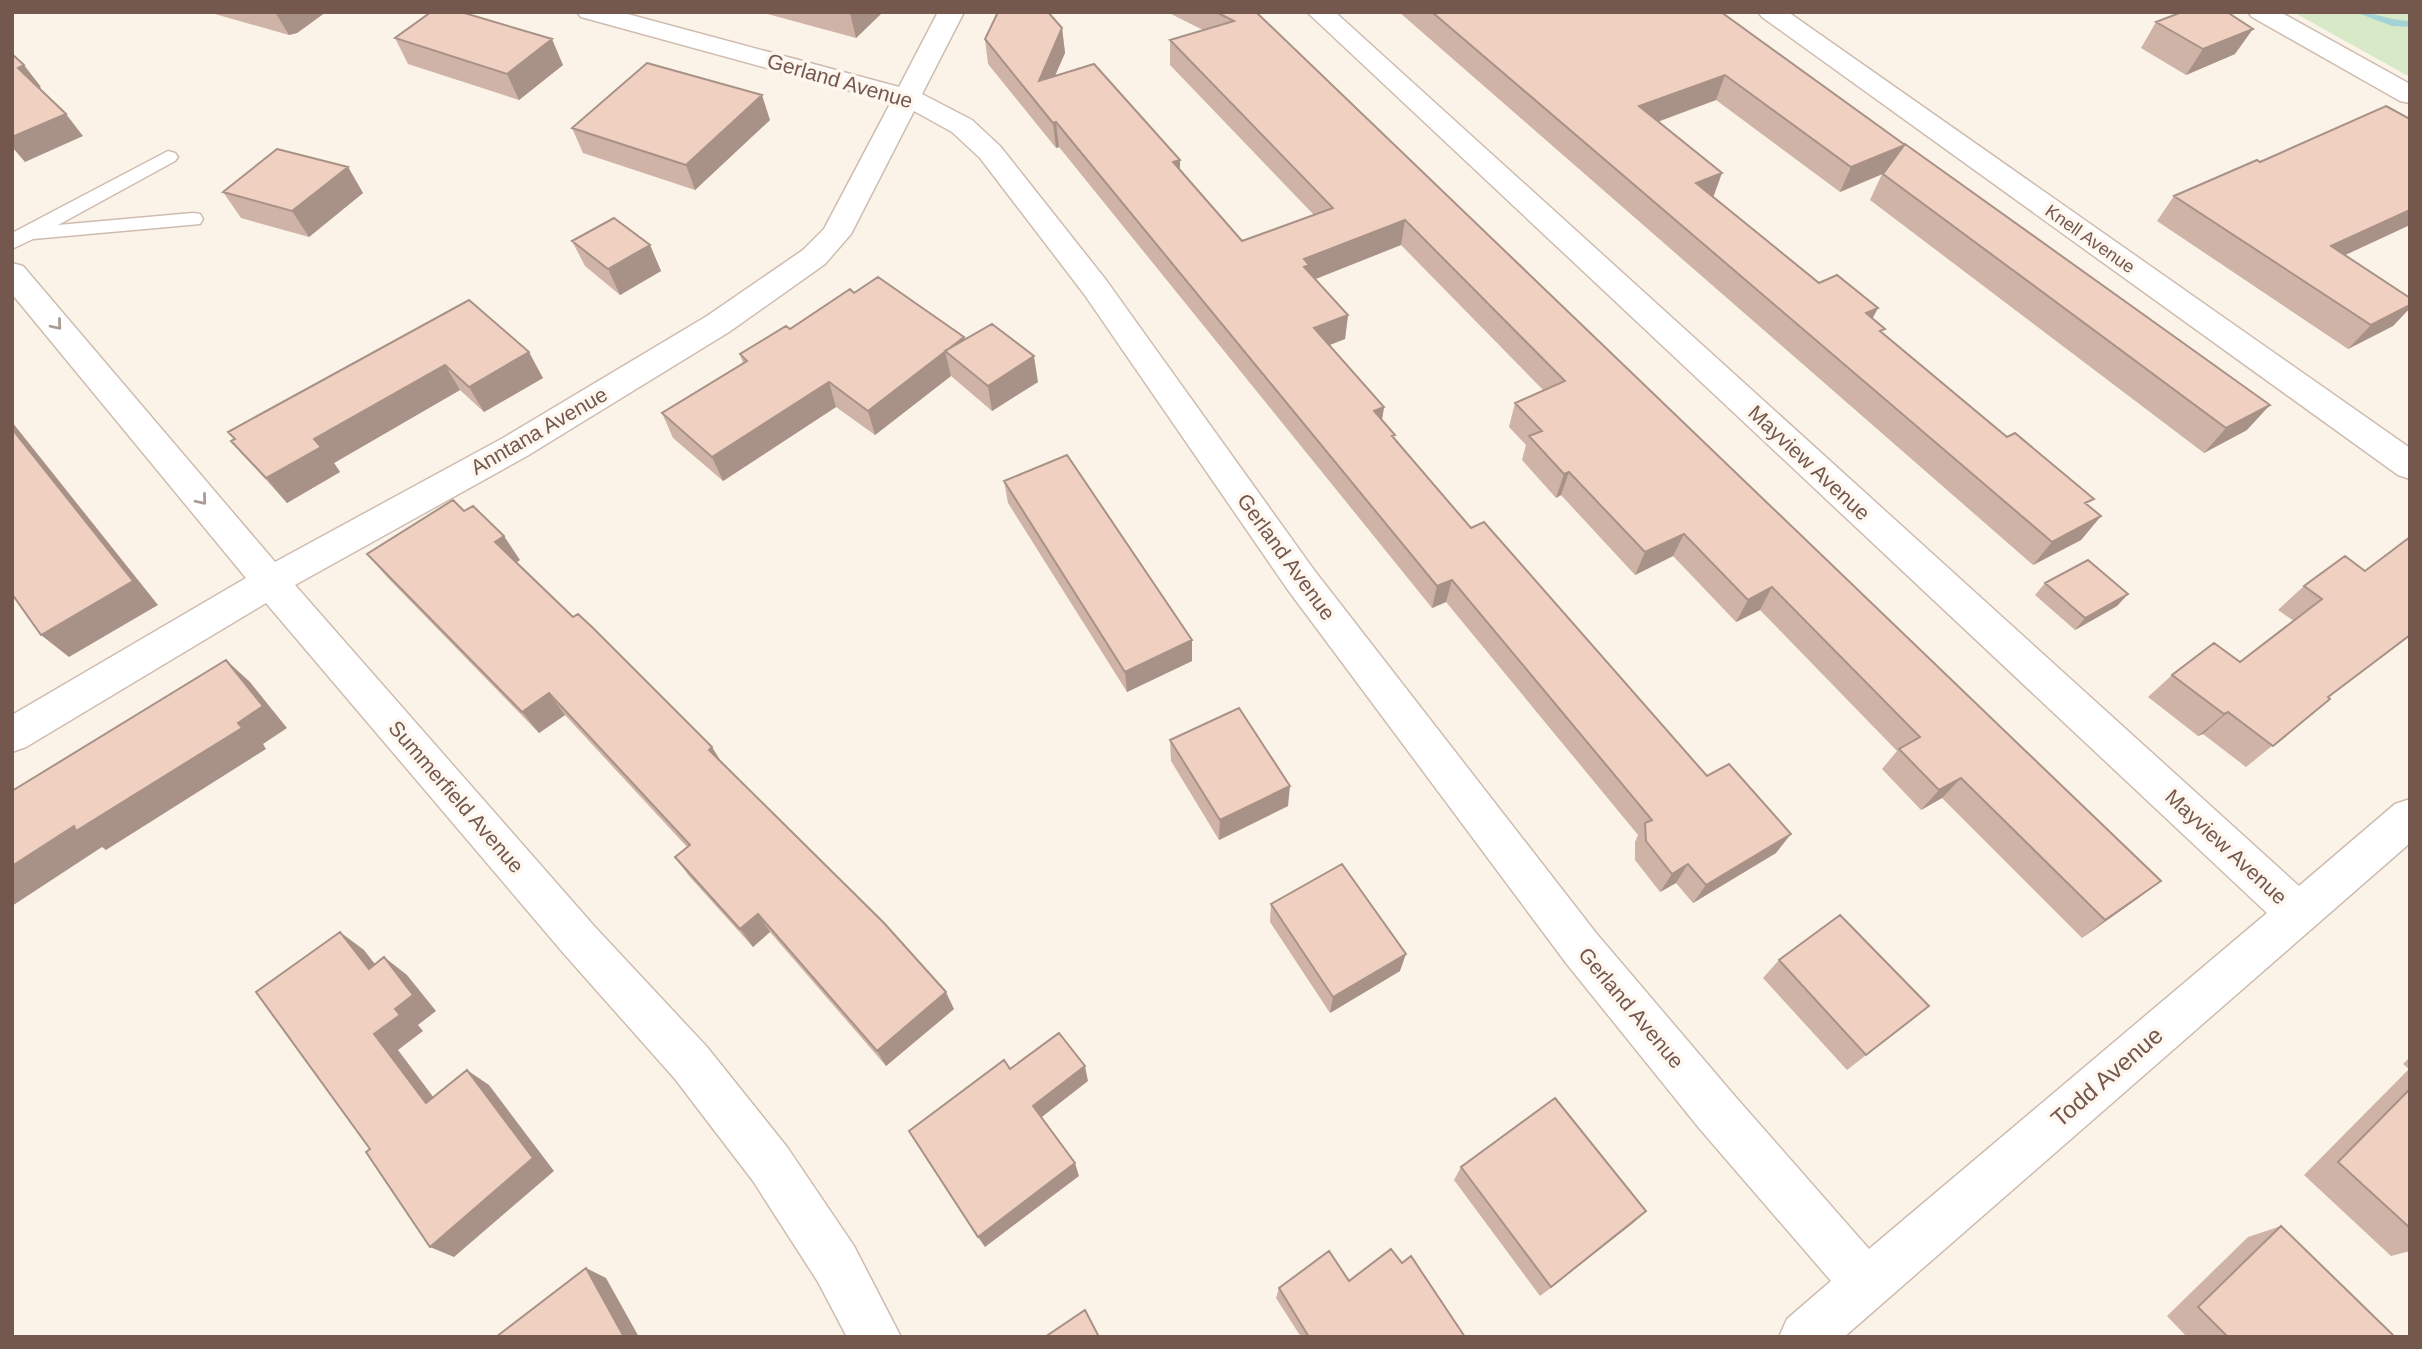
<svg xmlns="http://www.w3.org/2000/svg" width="2422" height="1349" viewBox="0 0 2422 1349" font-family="Arial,sans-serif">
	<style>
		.green { fill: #d8e9c7 }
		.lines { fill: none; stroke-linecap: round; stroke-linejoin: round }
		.stream { fill: #a4d3d6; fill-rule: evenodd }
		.service-casing { stroke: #cfbcb1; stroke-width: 3 }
		.minor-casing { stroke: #cfbcb1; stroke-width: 3 }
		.service { fill: #fff; fill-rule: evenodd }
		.minor { fill: #fff; fill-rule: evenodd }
		.wall { fill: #ceb3a6 }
		.shaded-wall { fill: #a89287 }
		.building { fill: #f0d0c1; stroke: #a89287; stroke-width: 2 }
		.oneway { stroke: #ac9b94 }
		.labels { text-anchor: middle; stroke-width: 7; stroke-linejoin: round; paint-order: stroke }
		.far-street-label { font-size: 18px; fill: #75584d; stroke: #fef7ef }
		.street-label { font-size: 21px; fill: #75584d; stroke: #fef7ef }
		.near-street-label { font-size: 24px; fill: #75584d; stroke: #fef7ef }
	</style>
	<rect width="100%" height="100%" fill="#fcf3e8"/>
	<path class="green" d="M2293 12H2410V77Z"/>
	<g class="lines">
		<path class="stream" d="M2355 12C2374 12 2391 21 2410 21V27L2392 26Z"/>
		<defs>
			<path id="service" d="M168 151 175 153 178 157 175 161 58 225 193 213 200 214 203 219 200 224 33 239 12 249V233Z"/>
			<path id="minor" d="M577 12H620L899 87 938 12H964L922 94 972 120 1000 146 1106 280 1314 570 1596 933 1733 1094 1869 1249 2267 913 1307 12H1335L2299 886 2395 804 2410 799V843L1844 1337H1779L1787 1319 1831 1281 1699 1128 1566 963 1288 590 1084 294 980 158 952 132 914 111 851 234 825 264 729 332 527 456 295 585 595 927 707 1047 787 1147 854 1246 901 1337H847L818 1282 753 1181 675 1079 565 955 266 603 26 747 12 752V715L246 578 12 294V263L23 266 275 562 503 438 707 316 803 250 824 229 891 102 581 17Z
				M1758 12H1788L2410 448V479L2398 475 1762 17Z
				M2248 12H2280L2410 84V103L2400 101 2252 17Z"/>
		</defs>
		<use href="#service" class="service-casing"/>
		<use href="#minor" class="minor-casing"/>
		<use href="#service" class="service"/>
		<use href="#minor" class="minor"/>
	</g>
	<path class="wall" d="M208 12H326L297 33 289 35Z
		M760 12H883L856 38Z
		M1167 12H1256L2137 899 2082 938 1942 798 1921 810 1882 769 1897 751 1760 610 1736 622 1673 556 1635 575 1561 495 1556 498 1522 460 1526 445 1509 427 1515 403 1544 391 1401 245 1315 279 1348 315 1345 339 1329 345 1384 407 1382 420 1395 439 1471 528 1707 776 1776 853 1693 903 1676 883 1660 892 1635 860V842L1638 835 1446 602 1432 608 1059 147 1056 148 988 64 985 39 1062 28 1065 53 1055 76 1180 169 1242 241 1314 215 1170 65V40L1203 30Z
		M1399 12H1721L2247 430 2204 453 1870 200 1882 174 1840 192 1716 100 1658 122 1713 197 1819 283 1878 308 1872 318 1883 333 2101 516 2081 540 2033 565Z
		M2156 22 2235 54 2186 75 2141 48Z
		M395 38 563 65 519 100 408 64Z
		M770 120 695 190 583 153 572 128Z
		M348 167 363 193 309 237 241 218 223 192Z
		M2174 196 2345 255 2410 298V308L2393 326 2348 349 2157 221Z
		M572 241 650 245 661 271 620 295 585 266Z
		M854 293 965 340 1038 382 992 411 951 376 875 435 836 407 723 481 673 438 662 413 743 363 740 354 790 329Z
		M469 300 543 378 484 412 460 390 334 463 340 472 287 503 231 441Z
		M1004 481 1192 661 1127 692 1008 503Z
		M367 554 520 560 516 562 721 762 954 1009 886 1066 770 932 753 947 689 876 675 857 687 847 565 715 539 733 387 577Z
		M2345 556 2328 698 2330 699 2246 767 2203 734 2198 736 2148 697 2172 675 2240 662 2294 621 2278 610 2304 586Z
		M2045 583 2128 594 2117 606 2075 630 2035 595Z
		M1170 740 1288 806 1219 840 1171 761Z
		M1271 904 1400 971 1330 1013 1270 922Z
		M1779 960 1929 1006 1847 1070 1763 978Z
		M2410 1057V1251L2391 1256 2304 1175 2409 1069 2403 1064Z
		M1461 1167 1633 1223 1540 1296 1454 1180Z
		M2281 1226 2395 1337H2187L2167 1316 2248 1237Z
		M1349 1281 1465 1337H1301L1276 1298 1279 1288Z"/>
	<path class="shaded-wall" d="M275 12H326L297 33 289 35Z
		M851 12H883L856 38 850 13Z
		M1062 28 1065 53 1042 105 1039 81Z
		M2253 29 2235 54 2186 75 2203 49Z
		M552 39 563 65 519 100 507 74Z
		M24 65 41 87 35 90 18 68Z
		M1725 75 1716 100 1632 131 1639 106Z
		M762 95 770 120 695 190 686 165Z
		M66 114 83 136 25 162 12 147V137Z
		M1056 122 1059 147 1056 148 1053 123Z
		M1905 145 1892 170 1840 192 1851 167Z
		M1180 160V184L1173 162Z
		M348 167 363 193 309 237 292 211Z
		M1722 173 1713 198 1696 183Z
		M2410 210V225L2311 271 2331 246Z
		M1405 220 1401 245 1303 284 1304 259Z
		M650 245 661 271 620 295 608 269Z
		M2410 305V308L2393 326 2348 349 2371 325Z
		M1878 308 1865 333 1866 313Z
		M1348 315 1345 339 1312 352 1314 328Z
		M964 337 969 362 945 351 951 376 875 435 868 411Z
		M529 352 543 378 484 412 469 387Z
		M1034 356 1038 382 992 411 988 386Z
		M445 365 460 390 334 463 340 472 287 503 266 478 314 439Z
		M829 382 836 407 723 481 712 457Z
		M2270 405 2247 430 2204 453 2226 428Z
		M1384 407 1380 431 1374 411Z
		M12 422 158 605 69 657 41 635 12 429Z
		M1569 472 1561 495 1556 498 1564 474Z
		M2101 516 2081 540 2033 565 2052 542Z
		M1684 534 1673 556 1635 575 1645 552Z
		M504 536 520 560 511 566 495 542Z
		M1452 580 1446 602 1432 608 1437 586Z
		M1772 587 1760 610 1736 622 1748 600Z
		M2128 594 2117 606 2075 630 2085 618Z
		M2410 635V636L2300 719 2328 697Z
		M1192 640V661L1127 692 1125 672Z
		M226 660 250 682 287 728 263 744 266 749 106 850 102 847 12 906V866L238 723Z
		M549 693 565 715 539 733 522 712Z
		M2228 712 2203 734 2198 736 2224 714Z
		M712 747 725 768 709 750Z
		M1961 778 1942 798 1921 810 1939 790Z
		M1290 786 1288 806 1219 840 1220 820Z
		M1791 834 1776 853 1693 903 1706 885Z
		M1688 864 1676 883 1660 892 1672 874Z
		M2161 881 2137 899 2082 938 2105 920Z
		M758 914 770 932 753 947 740 929Z
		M340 932 364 950 392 986 369 969Z
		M1406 954 1400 971 1330 1013 1333 997Z
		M384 957 407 975 436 1011 418 1025 423 1031 398 1050 449 1118 426 1103 374 1034 395 1009Z
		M946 992 954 1009 886 1066 877 1051Z
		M1085 1066 1088 1081 1038 1120 1033 1106Z
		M467 1070 489 1085 554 1171 454 1257 430 1247Z
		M1075 1163 1079 1176 985 1247 978 1237Z
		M1646 1211 1633 1223 1540 1296 1551 1287Z
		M586 1268 606 1278 639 1337H624Z"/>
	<path class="building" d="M431 12H461L552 39 507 74 395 38Z
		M998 12H1048L1062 28 1039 81 1094 64 1180 160 1173 162 1242 241 1333 208 1170 40 1234 21 1216 12H1256L2161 881 2105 920 1961 778 1939 790 1899 749 1920 737 1772 587 1748 600 1684 534 1645 552 1569 472 1564 474 1529 436 1542 431 1515 403 1565 381 1405 220 1304 259 1309 265 1304 267 1348 315 1314 328 1384 407 1374 411 1395 435 1392 436 1471 528 1484 522 1707 776 1729 764 1791 834 1706 885 1688 864 1672 874 1646 841 1645 823 1652 820 1452 580 1437 586 1056 122 1053 123 985 39Z
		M1432 12H1721L1905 145 1851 167 1725 75 1639 106 1722 173 1696 183 1819 283 1837 275 1878 308 1866 313 1885 329 1880 331 2007 437 2015 433 2094 499 2085 503 2101 516 2052 542Z
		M2182 12H2227L2253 29 2203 49 2156 22Z
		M12 54 24 65 18 68 66 114 12 137Z
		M647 63 762 95 686 165 572 128Z
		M2386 106 2410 119V210L2331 246 2410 298V305L2371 325 2174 196 2257 160 2260 162Z
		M1905 144 2270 405 2226 428 1883 174Z
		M277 149 348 167 292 211 223 192Z
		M614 218 650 245 608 269 572 241Z
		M878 277 964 337 868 411 829 382 712 457 662 413 747 361 740 354 786 326 790 329 850 289 854 293Z
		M469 300 529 352 469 387 445 365 314 439 321 447 266 478 231 441 235 439 228 432Z
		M992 324 1034 356 988 386 945 351Z
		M12 429 133 581 41 635 12 594Z
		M1067 455 1192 640 1125 672 1004 481Z
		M453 500 464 511 473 506 504 536 495 542 573 617 578 614 592 627 712 747 709 750 884 923 946 992 877 1051 758 914 740 929 675 857 690 845 549 693 522 712 367 554Z
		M2410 537V635L2328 697 2330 699 2273 746 2228 712 2224 714 2172 675 2214 643 2240 662 2322 599 2304 586 2345 556 2365 571Z
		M2088 560 2128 594 2085 618 2045 583Z
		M226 660 263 706 238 723 242 728 76 831 74 826 12 866V791Z
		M1239 708 1290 786 1220 820 1170 740Z
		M1342 864 1406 954 1333 997 1271 904Z
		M1840 915 1929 1006 1866 1055 1779 960Z
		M340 932 369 969 384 957 413 995 395 1009 400 1015 374 1034 426 1103 467 1070 533 1158 430 1247 366 1152 370 1149 256 992Z
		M1059 1033 1085 1066 1033 1106 1075 1163 978 1237 909 1131 1004 1060 1010 1069Z
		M2410 1089V1228L2338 1162Z
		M1555 1098 1646 1211 1551 1287 1461 1167Z
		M2281 1226 2395 1337H2228L2198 1307Z
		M1391 1249 1402 1263 1411 1256 1465 1337H1309L1279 1288 1329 1251 1349 1281Z
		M586 1268 624 1337H496Z
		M1085 1310 1099 1337H1045Z"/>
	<defs><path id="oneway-chevron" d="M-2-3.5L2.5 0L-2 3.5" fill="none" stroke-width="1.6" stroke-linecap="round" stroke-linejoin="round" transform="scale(1.75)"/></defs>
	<g class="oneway">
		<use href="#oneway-chevron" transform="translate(57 325) rotate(50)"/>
		<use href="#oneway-chevron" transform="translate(202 500) rotate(50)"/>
	</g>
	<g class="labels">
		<g class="far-street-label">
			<text transform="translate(2090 239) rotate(35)" y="6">Knell Avenue</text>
		</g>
		<g class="street-label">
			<text transform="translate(840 81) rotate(16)" y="7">Gerland Avenue</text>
			<text transform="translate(539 431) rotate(-30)" y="7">Anntana Avenue</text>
			<text transform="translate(1809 463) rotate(43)" y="7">Mayview Avenue</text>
			<text transform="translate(1286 557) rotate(54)" y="7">Gerland Avenue</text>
			<text transform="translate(456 797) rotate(49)" y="7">Summerfield Avenue</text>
			<text transform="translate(2226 847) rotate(43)" y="7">Mayview Avenue</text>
			<text transform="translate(1631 1008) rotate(50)" y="7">Gerland Avenue</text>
		</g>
		<g class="near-street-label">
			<text transform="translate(2107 1077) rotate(-41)" y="8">Todd Avenue</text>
		</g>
	</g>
	<rect width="2422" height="1349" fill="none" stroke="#75584d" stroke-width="28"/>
</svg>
